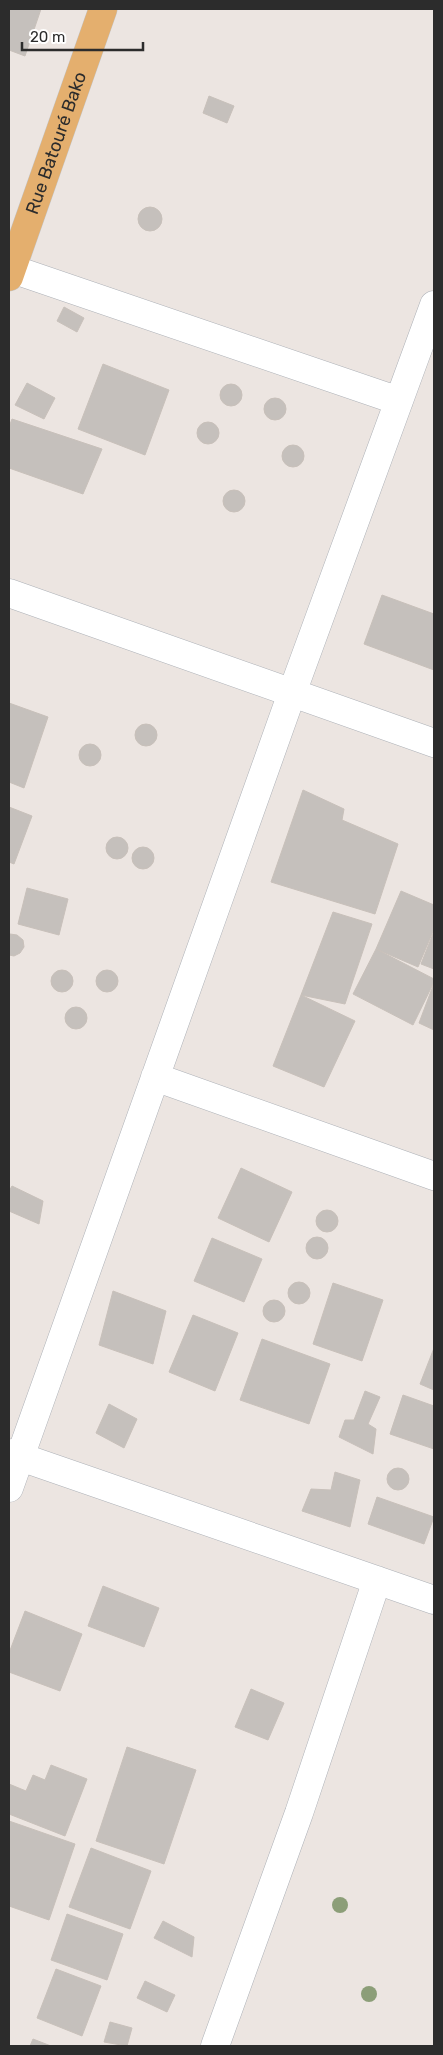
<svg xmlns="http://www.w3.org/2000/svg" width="443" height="2055" viewBox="0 0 443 2055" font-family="Rubik,sans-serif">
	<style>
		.building { fill: #c5c0bc; stroke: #c8c0ba }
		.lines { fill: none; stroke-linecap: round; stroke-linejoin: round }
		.minor-casing { stroke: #adb1b7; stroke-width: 29 }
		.major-casing { stroke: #c4c4c4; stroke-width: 29 }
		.minor { stroke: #fff; stroke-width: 28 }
		.major { stroke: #e4af6e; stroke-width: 28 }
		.tree { fill: #8c9e78 }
		.labels { text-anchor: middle; stroke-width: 4; stroke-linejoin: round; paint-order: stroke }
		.street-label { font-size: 18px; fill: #2c2c2c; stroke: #fff }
	</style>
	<rect width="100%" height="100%" fill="#ece5e1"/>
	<path class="building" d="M9 9H41L25 56 9 50Z
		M209 96 234 106 227 123 203 113Z
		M138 219a12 12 0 1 1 24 0a12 12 0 1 1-24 0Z
		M64 307 84 318 77 332 57 321Z
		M103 364 169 390 145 455 78 429Z
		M27 383 55 398 44 419 15 405Z
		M220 395a11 11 0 1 1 22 0a11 11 0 1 1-22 0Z
		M264 409a11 11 0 1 1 22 0a11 11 0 1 1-22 0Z
		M12 419 102 449 83 494 9 468V427Z
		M197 433a11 11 0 1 1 22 0a11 11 0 1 1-22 0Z
		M282 456a11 11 0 1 1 22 0a11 11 0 1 1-22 0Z
		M223 501a11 11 0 1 1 22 0a11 11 0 1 1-22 0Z
		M382 595 434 614V670L364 644Z
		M9 703 48 717 24 788 9 782Z
		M135 735a11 11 0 1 1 22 0a11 11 0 1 1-22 0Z
		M79 755a11 11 0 1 1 22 0a11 11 0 1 1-22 0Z
		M303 790 344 809 342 820 398 844 375 914 271 882Z
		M9 807 32 816 14 864 9 862Z
		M106 848a11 11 0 1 1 22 0a11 11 0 1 1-22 0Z
		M132 858a11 11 0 1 1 22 0a11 11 0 1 1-22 0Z
		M27 888 68 899 59 935 18 924Z
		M401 891 434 905V929L418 967 376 949Z
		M333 912 372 924 345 1004 301 995Z
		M434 931V969L421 964Z
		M10 934 17 935 23 940 24 947 20 953 14 956 9 955V935Z
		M376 949 434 979V982L413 1025 353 994Z
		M96 981a11 11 0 1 1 22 0a11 11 0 1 1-22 0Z
		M51 981a11 11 0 1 1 22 0a11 11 0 1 1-22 0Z
		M434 983V1030L419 1023Z
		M301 995 355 1021 324 1087 273 1066Z
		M65 1018a11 11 0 1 1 22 0a11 11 0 1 1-22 0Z
		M241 1168 292 1192 269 1242 218 1218Z
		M12 1186 43 1201 39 1224 9 1211V1191Z
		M316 1221a11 11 0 1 1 22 0a11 11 0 1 1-22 0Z
		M306 1248a11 11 0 1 1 22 0a11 11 0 1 1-22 0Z
		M212 1238 262 1259 244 1302 194 1281Z
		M288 1293a11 11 0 1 1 22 0a11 11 0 1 1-22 0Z
		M333 1283 383 1300 362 1361 313 1344Z
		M113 1291 166 1311 153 1364 99 1345Z
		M263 1311a11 11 0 1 1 22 0a11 11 0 1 1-22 0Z
		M193 1315 238 1333 215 1391 169 1372Z
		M262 1339 330 1364 309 1424 240 1400Z
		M434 1348V1390L420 1384Z
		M365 1391 380 1397 368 1424 376 1429 373 1454 339 1437 345 1420H354Z
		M403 1395 434 1406V1449L390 1434Z
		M109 1404 137 1419 124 1448 96 1433Z
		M387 1479a11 11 0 1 1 22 0a11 11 0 1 1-22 0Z
		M335 1472 360 1480 350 1527 302 1511 311 1489 331 1490Z
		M377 1497 434 1517 424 1544 368 1524Z
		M103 1586 159 1608 144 1647 88 1626Z
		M25 1611 82 1634 60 1691 9 1672V1653Z
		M251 1689 284 1703 268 1740 235 1727Z
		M127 1747 196 1770 164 1864 96 1841Z
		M51 1765 87 1779 65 1836 9 1814V1784L26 1791 33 1775 45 1780Z
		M9 1821 75 1844 49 1920 9 1906Z
		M91 1848 151 1871 130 1929 69 1907Z
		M67 1914 123 1934 107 1980 51 1960Z
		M163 1921 194 1937 192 1957 154 1938Z
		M56 1969 101 1986 82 2036 37 2018Z
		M145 1981 175 1995 167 2012 137 1998Z
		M110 2022 132 2028 127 2046 104 2042Z
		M33 2039 51 2046H30Z"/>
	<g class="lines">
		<defs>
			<path id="minor" d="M12 269 399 401
				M9 593 434 743
				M155 1077 434 1176
				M9 1453 434 1600
				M9 1488 292 693 434 305
				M215 2046 299 1813 377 1580"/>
			<g id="major">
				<path id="s1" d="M9 277 103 9"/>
			</g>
		</defs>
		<use href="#minor" class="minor-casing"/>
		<use href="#major" class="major-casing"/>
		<use href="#minor" class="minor"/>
		<use href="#major" class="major"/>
	</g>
	<g class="tree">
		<circle cx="340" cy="1905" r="8"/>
		<circle cx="369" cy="1994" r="8"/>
	</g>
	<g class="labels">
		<g class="street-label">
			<text dy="6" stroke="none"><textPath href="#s1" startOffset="142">Rue Batouré Bako</textPath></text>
		</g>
	</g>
	<rect width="443" height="2055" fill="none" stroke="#2c2c2c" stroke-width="20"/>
	<path d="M22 42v8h121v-8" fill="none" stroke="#2c2c2c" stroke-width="2.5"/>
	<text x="30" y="42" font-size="15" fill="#2c2c2c" stroke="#ffffff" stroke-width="4" paint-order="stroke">20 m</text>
</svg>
